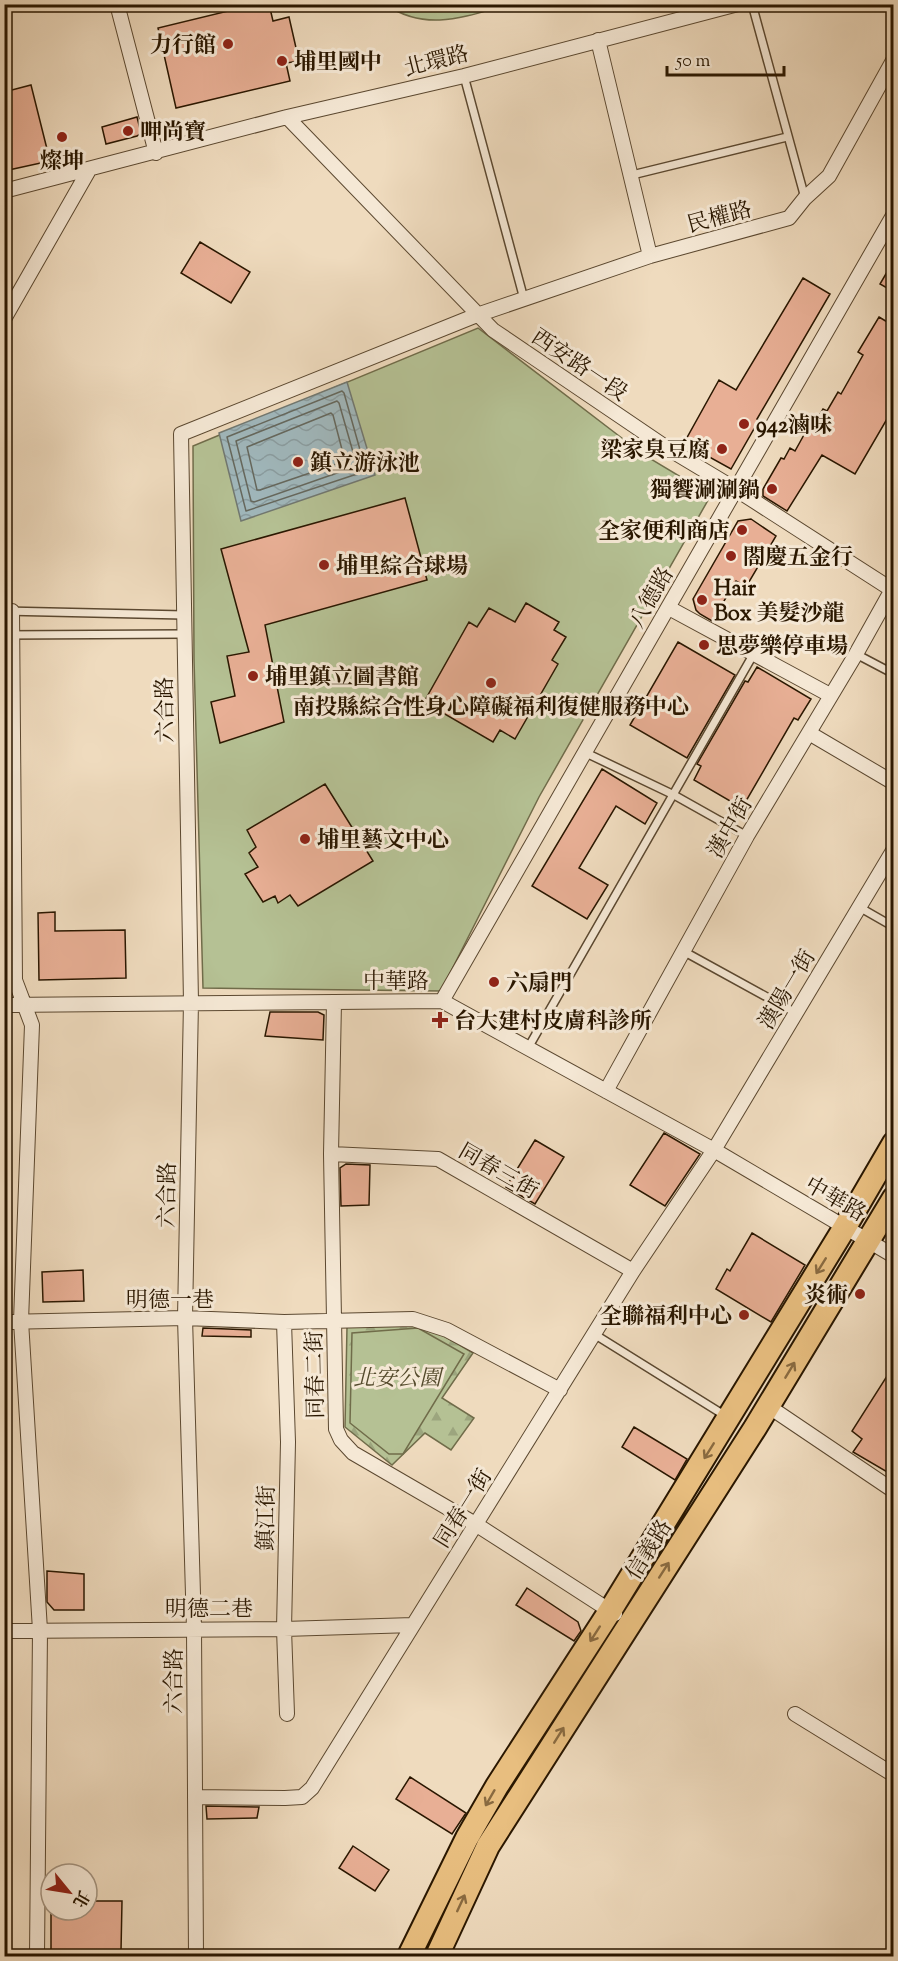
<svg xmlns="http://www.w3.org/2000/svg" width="898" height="1961" viewBox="0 0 898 1961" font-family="'Sorts Mill Goudy','Noto Serif TC',serif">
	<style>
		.forest { fill: url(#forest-firs); stroke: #706c4a; stroke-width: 1.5 }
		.park { fill: #b5c194; stroke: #706c4a; stroke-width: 1.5 }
		.water { fill: url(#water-waves); stroke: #717871; stroke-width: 1.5 }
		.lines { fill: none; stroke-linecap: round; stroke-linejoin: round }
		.shore { stroke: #65685e; stroke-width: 1.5 }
		.building { fill: #e8af95; stroke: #2a1700; stroke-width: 1.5 }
		.service-casing { stroke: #5b4830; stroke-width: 10 }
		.minor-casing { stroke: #5b4830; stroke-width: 16 }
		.primary-casing { stroke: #2a1700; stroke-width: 26 }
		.service { stroke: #f5e8d5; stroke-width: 7 }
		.minor { stroke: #f5e8d5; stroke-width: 14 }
		.primary { stroke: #e8be7f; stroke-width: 22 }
		.oneway { stroke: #896a40 }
		.poi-dot { fill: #8f2418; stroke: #f5e8d5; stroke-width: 2 }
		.labels { text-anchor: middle; stroke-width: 6; stroke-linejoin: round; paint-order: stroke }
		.poi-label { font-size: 22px; font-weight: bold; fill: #2a1700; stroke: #f5e8d5; text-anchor: start }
		.street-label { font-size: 22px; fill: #2a1700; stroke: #f5e8d5 }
		.park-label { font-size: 22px; font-style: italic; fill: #544a2c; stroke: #f5e8d5 }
	</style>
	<defs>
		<pattern id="forest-firs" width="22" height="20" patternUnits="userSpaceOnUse" patternTransform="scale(1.5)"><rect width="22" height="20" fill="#b5c194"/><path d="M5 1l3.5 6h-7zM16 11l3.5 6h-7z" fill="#9ca57e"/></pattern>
		<pattern id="water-waves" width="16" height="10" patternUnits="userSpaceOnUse" patternTransform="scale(1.5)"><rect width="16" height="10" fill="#a0b8bd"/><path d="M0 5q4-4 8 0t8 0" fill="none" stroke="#8a9da1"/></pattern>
	</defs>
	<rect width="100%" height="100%" fill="#efdbbe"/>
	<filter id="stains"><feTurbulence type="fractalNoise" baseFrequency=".00333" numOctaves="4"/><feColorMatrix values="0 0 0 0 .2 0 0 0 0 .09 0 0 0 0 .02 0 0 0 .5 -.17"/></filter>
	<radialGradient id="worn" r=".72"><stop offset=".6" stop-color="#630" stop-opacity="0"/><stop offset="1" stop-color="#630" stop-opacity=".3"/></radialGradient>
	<path class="forest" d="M419 1321 473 1353 442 1398 474 1418 451 1450 425 1433 392 1465 345 1427 347 1327Z"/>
	<path class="park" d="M386 5H507C464 17 427 32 386 5Z
		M478 328 644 455 711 495 539 797 441 991 203 988 194 659 193 446Z
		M418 1328 464 1354 403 1454H389L350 1423 352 1333Z"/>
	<path class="water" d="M347 382 375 475 241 521 219 433Z"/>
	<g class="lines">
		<path class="shore" d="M342 391 344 393 366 471 246 511 227 437Z
			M337 401 339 403 357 466 254 502 251 501 236 441Z
			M331 413 333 415 345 461 260 490H257L247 447Z"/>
	</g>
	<path class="building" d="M257 4H269L273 21 289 17 299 61 286 63 290 81 176 108 158 28Z
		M31 85 50 161 4 171V92Z
		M137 117 141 133 137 136 106 144 102 127Z
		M200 242 250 272 231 303 181 273Z
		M894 260V292L880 284Z
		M803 278 830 294 757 419 759 420 731 469 684 443 719 380 736 390Z
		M879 317 894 326V407L855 474 822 455 787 511 763 496V489L781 458 784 459 790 448 795 451 805 433 808 435 823 409 827 411 838 392 841 394 863 355 858 352Z
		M405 498 427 580 265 625 284 722 220 743 211 702 235 696 227 656 249 652 221 549Z
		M751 519 776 536 746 587 736 581 712 621 700 614 696 610 693 599 738 521Z
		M526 603 559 622 554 630 566 637 552 660 558 664 515 739 500 730 493 742 424 702 469 622 477 627 489 608 515 622Z
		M678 642 735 675 687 758 630 725Z
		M757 667 811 699 798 720 794 718 742 808 694 780 701 766 697 764 745 681 748 682Z
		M602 769 657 803 645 824 616 806 579 868 608 885 587 919 532 886Z
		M325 784 373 861 298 906 290 895 278 903 275 896 263 902 245 874 258 867 249 853 256 847 247 830Z
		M55 912V931L125 930 126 978 39 980 38 913Z
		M270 1012H318L324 1015 323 1040 265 1036Z
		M664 1133 700 1154 665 1206 630 1185Z
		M535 1140 564 1157 535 1204 506 1187Z
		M346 1164 370 1165 369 1205 341 1206 340 1168Z
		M752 1233 805 1265 771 1322 716 1289 727 1269 730 1271Z
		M83 1270 84 1301 43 1302 42 1272Z
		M203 1328 251 1330V1337L202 1336Z
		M894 1365V1476L853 1452 862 1439 852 1431Z
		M634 1427 687 1459 675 1480 622 1447Z
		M47 1571 84 1574V1610H54L47 1602Z
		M527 1588 578 1622 581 1631 574 1641 516 1605Z
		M410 1777 466 1813 452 1834 396 1799Z
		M206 1806 259 1807 257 1818 207 1819Z
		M353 1846 389 1870 375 1891 339 1868Z
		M87 1901H122L121 1951H51V1910H87Z"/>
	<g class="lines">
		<defs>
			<path id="service" d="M752 4 805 198
				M464 76 524 299
				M632 175 787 137
				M4 611 184 615
				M4 635 184 634
				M856 654 894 674
				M584 752 674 795 747 836
				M859 907 894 927
				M683 951 796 1013
				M528 1048 753 655
				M594 1334 724 1415"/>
			<path id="minor" d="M117 4 156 153
				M598 40 650 256
				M287 117 493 330 667 448 737 490 894 591
				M4 191 287 117 464 76 738 4
				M4 319 89 170
				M669 608 830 695
				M12 611 15 980 32 1025 21 1321 40 1630 37 1956
				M809 733 894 783
				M442 1001 894 214
				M334 1002 331 1154 336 1429 341 1440 353 1453 477 1525 615 1614
				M4 1005 442 1001 714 1150 894 1256
				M606 1091 747 836 856 654 894 586
				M331 1154 438 1159 633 1271
				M4 1322 185 1318 284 1322 413 1319 447 1330 560 1390
				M284 1322 288 1442 284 1629 287 1714
				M768 1406 894 1491
				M4 1631 284 1629 413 1625
				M795 1714 894 1775
				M195 1797 285 1798 302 1797 312 1788 633 1271 714 1150 894 849
				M196 1956 194 1629 185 1318 191 1002 181 434 477 315 650 256 789 218 805 198 829 176 894 59"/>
			<path id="primary" d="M409 1956 467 1838 497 1786 610 1611 845 1227 894 1143
				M437 1956 488 1846 755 1428 894 1198"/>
		</defs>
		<use href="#service" class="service-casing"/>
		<use href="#minor" class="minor-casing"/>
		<use href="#primary" class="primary-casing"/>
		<use href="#service" class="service"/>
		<use href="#minor" class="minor"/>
		<use href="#primary" class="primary"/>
	</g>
	<defs><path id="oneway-shaft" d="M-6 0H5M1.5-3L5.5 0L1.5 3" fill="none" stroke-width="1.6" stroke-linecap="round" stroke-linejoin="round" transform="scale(1.5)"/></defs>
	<g class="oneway">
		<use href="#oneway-shaft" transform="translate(821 1266) rotate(122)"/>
		<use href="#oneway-shaft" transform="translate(790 1370) rotate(-59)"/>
		<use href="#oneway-shaft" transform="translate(709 1451) rotate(122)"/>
		<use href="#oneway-shaft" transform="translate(664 1570) rotate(-57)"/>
		<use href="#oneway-shaft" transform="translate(595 1634) rotate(123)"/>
		<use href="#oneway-shaft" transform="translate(559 1735) rotate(-58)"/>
		<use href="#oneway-shaft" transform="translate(490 1798) rotate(120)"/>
		<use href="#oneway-shaft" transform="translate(461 1903) rotate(-65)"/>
	</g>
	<g class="poi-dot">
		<circle cx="228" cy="44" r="6"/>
		<circle cx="282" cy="61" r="6"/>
		<circle cx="128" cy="131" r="6"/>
		<circle cx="62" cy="137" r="6"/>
		<circle cx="744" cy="424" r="6"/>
		<circle cx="722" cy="449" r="6"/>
		<circle cx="298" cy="462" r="6"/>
		<circle cx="772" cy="489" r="6"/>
		<circle cx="742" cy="530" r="6"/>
		<circle cx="731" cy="556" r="6"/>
		<circle cx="324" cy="565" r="6"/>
		<circle cx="702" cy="600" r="6"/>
		<circle cx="704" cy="645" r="6"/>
		<circle cx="253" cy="676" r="6"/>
		<circle cx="491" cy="683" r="6"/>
		<circle cx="305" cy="839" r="6"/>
		<circle cx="494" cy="982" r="6"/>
		<path d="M437 1011h6v6h6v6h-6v6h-6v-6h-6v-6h6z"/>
		<circle cx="860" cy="1294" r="6"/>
		<circle cx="744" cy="1315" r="6"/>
	</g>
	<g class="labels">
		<g class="poi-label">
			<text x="216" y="52" text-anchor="end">力行館</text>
			<text x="294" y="69">埔里國中</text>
			<text x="140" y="139">呷尚寶</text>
			<text x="62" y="168" text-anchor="middle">燦坤</text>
			<text x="756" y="432">942滷味</text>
			<text x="710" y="457" text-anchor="end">梁家臭豆腐</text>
			<text x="310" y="470">鎮立游泳池</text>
			<text x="760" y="497" text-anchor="end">獨饗涮涮鍋</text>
			<text x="730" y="538" text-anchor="end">全家便利商店</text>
			<text x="743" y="564">閤慶五金行</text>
			<text x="336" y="573">埔里綜合球場</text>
			<text x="714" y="595">Hair<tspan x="714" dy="25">Box 美髮沙龍</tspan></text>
			<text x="716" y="653">思夢樂停車場</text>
			<text x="265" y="684">埔里鎮立圖書館</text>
			<text x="491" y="714" text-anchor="middle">南投縣綜合性身心障礙福利復健服務中心</text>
			<text x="317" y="847">埔里藝文中心</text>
			<text x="506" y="990">六扇門</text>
			<text x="454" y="1028">台大建村皮膚科診所</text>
			<text x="848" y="1302" text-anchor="end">炎術</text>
			<text x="732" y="1323" text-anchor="end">全聯福利中心</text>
		</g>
		<g class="street-label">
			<text transform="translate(436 60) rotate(-14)" y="8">北環路</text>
			<text transform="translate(719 216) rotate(-15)" y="8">民權路</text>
			<text transform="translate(580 364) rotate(34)" y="8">西安路一段</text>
			<text transform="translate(650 597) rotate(-60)" y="8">八德路</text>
			<text transform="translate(164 710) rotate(-91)" y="8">六合路</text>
			<text transform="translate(729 827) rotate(-60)" y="8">漢中街</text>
			<text x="396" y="988">中華路</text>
			<text transform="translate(786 989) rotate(-59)" y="8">漢陽一街</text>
			<text transform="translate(499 1170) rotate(30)" y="8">同春三街</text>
			<text transform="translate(166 1195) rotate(-89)" y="8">六合路</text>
			<text transform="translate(836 1198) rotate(30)" y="8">中華路</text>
			<text x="170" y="1307">明德一巷</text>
			<text transform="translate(314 1375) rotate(-91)" y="8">同春二街</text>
			<text transform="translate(462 1508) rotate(-58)" y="8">同春一街</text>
			<text transform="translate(265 1518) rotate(-89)" y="8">鎮江街</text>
			<text transform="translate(648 1549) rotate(-58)" y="8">信義路</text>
			<text x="209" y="1616">明德二巷</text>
			<text transform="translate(173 1681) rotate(-90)" y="8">六合路</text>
		</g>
		<g class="park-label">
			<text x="397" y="1385">北安公園</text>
		</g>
	</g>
	<rect width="898" height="1961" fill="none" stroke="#efdbbe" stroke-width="24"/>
	<rect x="6" y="6" width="886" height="1949" fill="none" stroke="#2a1700" stroke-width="3"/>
	<rect x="12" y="12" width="874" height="1937" fill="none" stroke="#2a1700" stroke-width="1.5"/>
	<g transform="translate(69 1892) rotate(120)"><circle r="28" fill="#f5e8d5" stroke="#a49480" stroke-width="1.5"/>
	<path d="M0-4.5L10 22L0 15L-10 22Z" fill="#8f2418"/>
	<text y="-9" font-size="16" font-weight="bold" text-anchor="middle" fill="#2a1700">北</text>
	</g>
	<path d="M667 66v9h117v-9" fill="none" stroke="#2a1700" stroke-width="3"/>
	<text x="676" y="66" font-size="18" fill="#2a1700" stroke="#f5e8d5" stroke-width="4.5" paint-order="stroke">50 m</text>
	<rect width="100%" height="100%" filter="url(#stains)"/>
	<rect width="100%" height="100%" fill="url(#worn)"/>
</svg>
